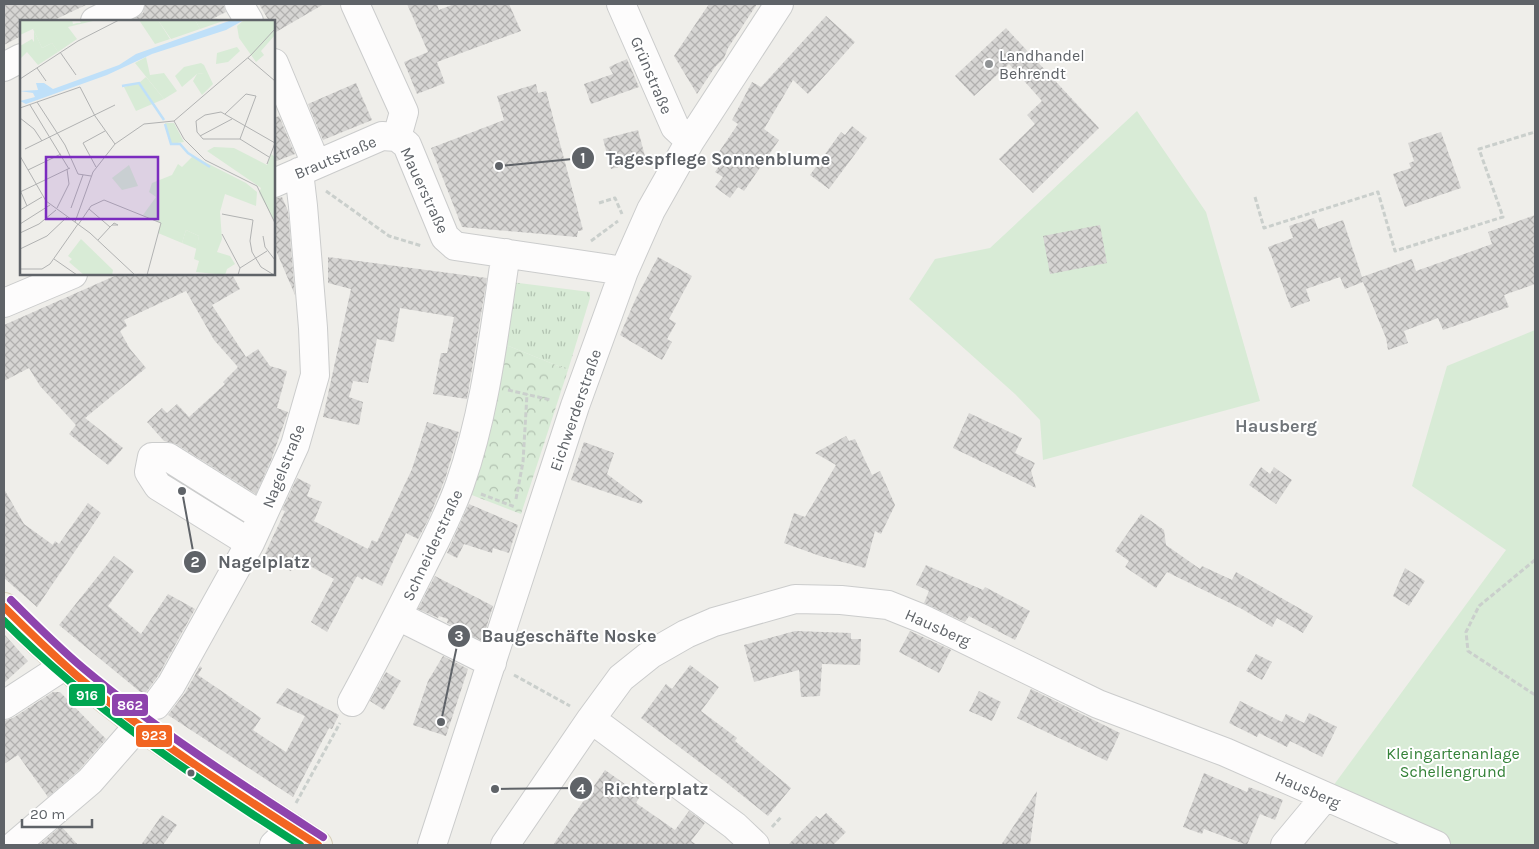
<svg xmlns="http://www.w3.org/2000/svg" width="1539" height="849" viewBox="0 0 1539 849" font-family="Karla,sans-serif">
	<style>
		.grass { fill: url(#grass-tufts) }
		.park { fill: url(#park-crowns) }
		.garden { fill: #d8ebd6 }
		.building { fill: url(#building-cross-hatch) }
		.lines { fill: none; stroke-linecap: round; stroke-linejoin: round }
		.minor-casing { stroke: #cbcccc; stroke-width: 30 }
		.major-casing { stroke: #d7ceb8; stroke-width: 30 }
		.path { stroke: #cacfcc; stroke-width: 3; stroke-dasharray: 5 2.5; stroke-linecap: butt }
		.minor { stroke: #fdfcfc; stroke-width: 28 }
		.major { stroke: #f4f2e9; stroke-width: 28 }
		.bus-1-casing { stroke: #fff; stroke-width: 11 }
		.bus-2-casing { stroke: #fff; stroke-width: 11 }
		.bus-3-casing { stroke: #fff; stroke-width: 11 }
		.bus-1 { stroke: #f26522; stroke-width: 8 }
		.bus-2 { stroke: #00a651; stroke-width: 8 }
		.bus-3 { stroke: #8e44ad; stroke-width: 8 }
		.poi-dot { fill: #919496; stroke: #fff; stroke-width: 2 }
		.bus-dot { fill: #5f6368; stroke: #fff; stroke-width: 2 }
		.labels { text-anchor: middle; stroke-width: 4; stroke-linejoin: round; paint-order: stroke }
		.poi-label { font-size: 16px; fill: #5f6368; stroke: #fff; text-anchor: start }
		.street-label { font-size: 16px; fill: #5f6368; stroke: #fff }
		.park-label { font-size: 16px; fill: #348238; stroke: #fff }
		.neighbourhood-label { font-size: 18px; font-weight: bold; fill: #70757a; stroke: #fff }
		.inset-river { fill: none; stroke: #bfe0f9; stroke-width: 2.5 }
		.inset-road { fill: none; stroke: #b1b2b2; stroke-width: 1 }
		.view { fill: #7b2cbf; fill-opacity: 0.15; stroke: #7b2cbf; stroke-width: 2.5 }
		.inset-edge { fill: none; stroke: #5f6368; stroke-width: 2.5 }
		.leader { fill: none; stroke: #5f6368; stroke-width: 2 }
		.callout-dot { fill: #5f6368; stroke: #fff; stroke-width: 2 }
		.mark-label { font-size: 15px; text-anchor: middle; font-weight: bold; fill: #fff }
		.callout-label { font-size: 18px; text-anchor: middle; font-weight: bold; fill: #5f6368; stroke: #fff; stroke-width: 4; stroke-linejoin: round; paint-order: stroke }
		.line-badge { stroke: #fff; stroke-width: 2 }
		.badge-label { font-size: 14px; text-anchor: middle; font-weight: bold; fill: #fff }
	</style>
	<defs>
		<pattern id="grass-tufts" width="24" height="20" patternUnits="userSpaceOnUse" patternTransform="scale(1.25)"><rect width="24" height="20" fill="#d8ebd6"/><path d="M3 7l-1-3M5 7V3M7 7l1-3M15 17l-1-3M17 17v-4M19 17l1-3" fill="none" stroke="#b2c2b1"/></pattern>
		<pattern id="park-crowns" width="20" height="18" patternUnits="userSpaceOnUse" patternTransform="scale(1.25)"><rect width="20" height="18" fill="#d8ebd6"/><path d="M2 6a3 3 0 1 1 6 0M12 15a3 3 0 1 1 6 0" fill="none" stroke="#b2c2b1"/></pattern>
		<pattern id="building-cross-hatch" width="8" height="8" patternUnits="userSpaceOnUse" patternTransform="scale(1.25)"><rect width="8" height="8" fill="#d6d5d3"/><path d="M0 0l8 8M0 8l8-8" fill="none" stroke="#b1b0af"/></pattern>
	</defs>
	<rect width="100%" height="100%" fill="#efeeea"/>
	<path class="grass" d="M511 282 590 292V298L568 370 501 343Z"/>
	<path class="park" d="M501 343 568 370 521 514 464 492Z"/>
	<path class="garden" d="M1137 111 1206 212 1260 401 1043 460 1040 420 1015 394 909 299 935 259 990 248Z
		M1535 330V845H1436L1325 797 1506 550 1412 486 1447 366Z"/>
	<path class="building" d="M4 4H88L52 21H21V36L4 45Z
		M145 4H223L226 12 208 21H130L143 13Z
		M259 4H324L276 32 274 29V21H269Z
		M407 4H437L439 10 454 4H509L521 31 437 62 445 83 417 94 404 62 428 52Z
		M709 4H757L728 48 724 58 715 67 697 94 674 56Z
		M826 16 855 42 808 94 793 80 764 129 779 140 744 191 738 187 730 198 715 187 723 177 715 172 724 159 717 155 738 124 732 120 752 82 761 87Z
		M1006 28 1099 128 1033 193 999 159 1035 124 1027 115 1042 101 1009 64 974 96 955 76Z
		M627 59 639 87 591 104 584 84 613 74 609 67Z
		M356 83 372 120 323 140 308 104Z
		M536 84 538 93 546 91 583 230 578 231 577 237 462 227 431 148 504 120 497 96Z
		M279 116 295 154 274 162V118Z
		M852 126 867 138 829 189 810 175 841 132 845 135Z
		M638 130 646 160 611 169 603 139Z
		M1441 132 1461 188 1405 207 1393 174 1411 168 1409 163 1414 161 1408 143Z
		M282 197 288 211 295 295 274 246V198Z
		M1535 215V284L1504 295 1509 307 1443 330 1438 318 1404 331 1408 343 1388 350 1386 338 1363 282 1345 289 1340 277 1306 289 1310 301 1291 308 1268 247 1293 238 1289 226 1314 218 1318 229 1343 220 1362 277 1412 259 1416 271 1467 253 1492 244 1488 232Z
		M1100 225 1107 263 1050 274 1043 236Z
		M328 257 487 278 467 399 433 394 441 353H447L454 317 400 308 394 342 377 339 368 383 353 381 349 397 363 402 359 425 323 417 351 289 328 283Z
		M658 257 692 276 669 319 676 323 667 339 672 342 662 360 620 335 636 298Z
		M119 274H232L240 289 212 305 246 357 258 349 270 366 287 371 277 408 288 412 271 460 256 494 176 444 164 441 147 422 162 408 167 413 177 404 189 417 225 384 223 382 238 367 214 340 186 291 124 320 127 326 120 331 130 349 146 368 85 418 123 448 108 465 69 434 76 425 40 386 29 368 4 381V325Z
		M969 413 1022 438 1015 453 1035 463 1031 471 1036 488 953 448Z
		M427 422 459 432 445 479 428 520 418 539 406 533 382 586 364 577 363 580 357 576 327 632 311 622 334 579 297 559 291 571 263 558 285 511 282 510 297 478 311 485 307 496 322 502 314 521 368 549 372 540 377 542 395 505 412 469Z
		M846 436 849 441 855 439 872 475 880 471 895 505 881 534 875 531 865 568 820 556 784 543 794 513 805 517 836 465 815 453Z
		M584 442 614 453 607 474 643 501 641 504 571 480Z
		M1261 467 1270 474 1274 467 1292 480 1276 504 1249 485Z
		M4 489 24 524 53 545 55 541 59 544 88 503 101 513 37 607 4 578Z
		M469 504 518 525 509 553 493 548 492 553 464 544 457 558 447 553Z
		M1141 514 1164 530 1166 545 1200 569 1202 566 1232 580 1236 572 1313 616 1303 633 1277 618 1272 627 1242 609 1167 572 1156 588 1125 567 1129 561 1115 551Z
		M114 556 134 571 108 606 141 634 168 594 195 609 158 676 144 695 59 625Z
		M926 565 983 590 985 587 1030 611 1015 640 969 616 965 622 924 603 929 591 916 585Z
		M1405 568 1425 581 1409 606 1393 596Z
		M435 576 493 606 482 641 447 623 448 619 439 616 438 618 418 609Z
		M795 631 851 633V639H861L860 665 822 664 820 696 801 697 799 670 754 682 744 645Z
		M910 631 951 650 939 673 899 652Z
		M4 634 28 661 4 683Z
		M1256 654 1272 662 1262 680 1246 671Z
		M443 656 468 669 446 736 413 725 428 681Z
		M690 665 719 687 701 711 737 738 735 741 791 788 768 816 723 780 641 718 666 684 672 689Z
		M200 666 202 668 198 675 261 718 253 730 286 752 305 716 276 703 287 688 339 715 332 729 329 728 293 797 168 715 185 693Z
		M386 672 401 681 384 710 370 701Z
		M1031 689 1120 733 1107 761 1017 718Z
		M979 691 1001 702 992 721 969 711Z
		M53 692H60L106 739 79 770 48 797 18 755 4 764V721L13 718Z
		M1240 701 1282 722 1286 714 1304 723 1309 713 1337 727 1322 757 1290 741 1287 747 1259 733 1257 737 1229 723Z
		M605 770 636 792 635 793 640 796 636 803 675 830 689 811 705 823 691 841 697 845H553Z
		M1204 773 1247 792 1249 787 1283 800 1275 820 1260 814 1247 845 1204 829 1202 834 1183 827Z
		M1037 791 1030 845H1001Z
		M826 813 846 832 833 845H788L816 816 820 819Z
		M162 815 177 825 163 845H141Z
		M61 826 78 845H39Z"/>
	<g class="lines">
		<defs>
			<path id="minor" d="M239 4 249 21
				M355 4 404 112 397 137
				M621 4 675 127 690 141
				M95 21 130 4
				M274 63 316 164
				M4 67 21 58
				M397 137 407 145 445 237 455 246 624 271
				M274 183 382 136 397 137
				M4 303 73 274
				M250 543 158 486 149 472 152 457H168L262 516
				M398 616 492 663
				M352 702C376 658 399 613 422 567 435 541 450 513 460 484 486 410 494 331 506 253
				M4 705 64 666
				M156 705 171 685 250 543 295 445 315 375 313 328 303 206 299 172
				M591 719 735 826 755 845
				M15 845 90 781 139 725
				M274 845 292 828
				M432 845 575 406 624 271 651 210 690 141 779 4
				M505 845 591 719 621 678 651 654 686 634 714 622 795 599 841 600 888 605 923 619 1098 704 1225 752 1436 845
				M1285 845 1325 797"/>
			<path id="major" d="M4 607C94 703 208 774 318 845"/>
		</defs>
		<use href="#minor" class="minor-casing"/>
		<use href="#major" class="major-casing"/>
		<path class="path" d="M326 191 389 236 422 246
			M1255 197 1264 228 1378 192 1395 251 1503 217 1479 149 1535 132
			M599 203 615 198 622 214
			M591 241 618 221
			M508 390 551 400
			M481 494 515 507
			M516 499 523 462 527 394
			M1535 560 1479 606 1466 632 1468 651 1535 695
			M514 675 570 706
			M296 803 340 723
			M772 827 782 816"/>
		<use href="#minor" class="minor"/>
		<use href="#major" class="major"/>
		<defs>
			<path id="bus-1" d="M4 607C27 630 51 653 76 675 151 739 235 792 318 845"/>
			<path id="bus-2" d="M4 621C92 709 195 778 300 845"/>
			<path id="bus-3" d="M11 600C34 623 58 647 83 668 158 731 241 784 323 837"/>
		</defs>
		<use href="#bus-1" class="bus-1-casing"/>
		<use href="#bus-2" class="bus-2-casing"/>
		<use href="#bus-3" class="bus-3-casing"/>
		<use href="#bus-1" class="bus-1"/>
		<use href="#bus-2" class="bus-2"/>
		<use href="#bus-3" class="bus-3"/>
	</g>
	<circle class="poi-dot" cx="989" cy="64" r="5"/>
	<circle class="bus-dot" cx="191" cy="773" r="4.5"/>
	<g class="labels">
		<g class="poi-label">
			<text x="999" y="61">Landhandel<tspan x="999" dy="18">Behrendt</tspan></text>
		</g>
		<g class="street-label">
			<text transform="translate(652 75) rotate(67)" y="6">Grünstraße</text>
			<text transform="translate(335 157) rotate(-23)" y="6">Brautstraße</text>
			<text transform="translate(425 190) rotate(65)" y="6">Mauerstraße</text>
			<text transform="translate(575 410) rotate(-71)" y="6">Eichwerderstraße</text>
			<text transform="translate(283 466) rotate(-68)" y="6">Nagelstraße</text>
			<text transform="translate(432 545) rotate(-65)" y="6">Schneiderstraße</text>
			<text transform="translate(938 627) rotate(24)" y="6">Hausberg</text>
			<text transform="translate(1308 789) rotate(24)" y="6">Hausberg</text>
		</g>
		<g class="park-label">
			<text x="1453" y="759">Kleingartenanlage<tspan x="1453" dy="18">Schellengrund</tspan></text>
		</g>
		<g class="neighbourhood-label">
			<text x="1276" y="432">Hausberg</text>
		</g>
	</g>
	<g transform="translate(20 20)">
		<rect width="255" height="255" fill="#efeeea"/>
		<path d="M138 0H175L180 9 151 19ZM14 11 22 28 32 23 38 32 18 45 7 32 0 39V26L12 19 14 22ZM126 57 144 79 116 91 104 67 119 63ZM166 210 179 216 177 229 162 223Z" fill="#d8ebd6"/>
		<path d="M224 0H255V15L241 31 244 35 236 42 219 18 217 6ZM217 27 220 31 208 42 196 44 197 33ZM126 37 130 55 144 53 157 71 144 79 115 43ZM181 43 184 45V53L177 54 162 67 155 56 164 47Z" fill="#d8ebd6"/>
		<path d="M184 45 193 64 182 75 173 61 177 54 184 53Z" fill="#d8ebd6"/>
		<path d="M175 0H206L180 9ZM145 103H154L164 122 151 124Z" fill="#d8ebd6"/>
		<path d="M0 0H52L53 4 57 3H61L59 0H77L48 7 57 19 38 32 32 23 22 28 13 9 17 7 0 15ZM119 0H138L150 19 135 24ZM194 127 214 128 247 145 251 134 255 137V202L239 173 241 168 187 131ZM173 136 226 163 237 172 236 186 205 174 200 192 202 219 197 232 210 236 215 244 207 249 205 255 176 252 179 241 174 239 179 216 166 210 162 223 138 213 141 203 123 195 136 177 129 172 132 163 152 155 158 144 162 147ZM109 145 118 166 102 170 92 158ZM61 219 93 250 92 255H64L49 242 52 239 48 236Z" fill="#d8ebd6"/>
		<path d="M224 0 206 10 132 34 87 55 6 84 0 81 15 77 13 73 0 71 18 70 16 63H24L33 69 99 45 116 34 209 1Z" fill="#bfe0f9"/>
		<path class="inset-river" d="M102 66 119 63 144 100M145 104 151 124H160L168 133 190 147"/>
		<path class="inset-road" d="M40 32 56 55M228 38 255 61M17 48 26 61M0 59 58 21 99 0M17 82 45 125 58 154 71 156M10 85 49 149M0 88 60 67 75 96 95 124M205 94 226 74 236 76 220 119M0 98 14 109 22 121M154 101 164 119 185 140 237 166 255 203M180 116 212 99M5 129 95 85M0 136 26 181 70 213 115 255M249 137 220 119H183L177 112 176 101 185 95 201 92 255 123M247 144 255 123M76 147 63 123 85 111M8 150 41 134M0 170 7 186M0 172 50 148M37 188 49 164 47 149M51 188 63 155M69 189 90 207M0 190 22 177M202 194 233 200 230 221 232 232 241 247 254 255M55 202 73 152 95 124 124 104 154 101 231 35 255 9M0 204 30 185M58 205 71 186 84 180 141 203 127 255M0 213 19 204 36 190M202 214 220 248M243 216 245 227 255 240M78 220 90 207 94 203 98 205H92M0 229 27 216 47 197M34 239 57 255M0 249H22L30 244 58 204M218 255 220 248 247 231"/>
		<path class="view" d="M26 137H138V199H26Z"/>
		<rect width="255" height="255" class="inset-edge"/>
	</g>
	<path class="leader" d="M499 166L583 158M182 491L195 562M441 722L459 636M495 789L581 788"/>
	<g class="callout-dot">
		<circle cx="499" cy="166" r="5"/>
		<circle cx="182" cy="491" r="5"/>
		<circle cx="441" cy="722" r="5"/>
		<circle cx="495" cy="789" r="5"/>
		<circle cx="583" cy="158" r="12"/>
		<circle cx="195" cy="562" r="12"/>
		<circle cx="459" cy="636" r="12"/>
		<circle cx="581" cy="788" r="12"/>
	</g>
	<g class="mark-label">
		<text x="583" y="163">1</text>
		<text x="195" y="567">2</text>
		<text x="459" y="641">3</text>
		<text x="581" y="794">4</text>
	</g>
	<g class="callout-label">
		<text x="718" y="165">Tagespflege Sonnenblume</text>
		<text x="264" y="568">Nagelplatz</text>
		<text x="569" y="642">Baugeschäfte Noske</text>
		<text x="656" y="795">Richterplatz</text>
	</g>
	<g class="line-badge">
		<rect x="68" y="683" width="38" height="24" rx="5" fill="#00a651"/>
		<rect x="111" y="693" width="38" height="24" rx="5" fill="#8e44ad"/>
		<rect x="135" y="724" width="38" height="24" rx="5" fill="#f26522"/>
	</g>
	<g class="badge-label">
		<text x="87" y="700">916</text>
		<text x="130" y="710">862</text>
		<text x="154" y="740">923</text>
	</g>
	<rect width="1539" height="849" fill="none" stroke="#5f6368" stroke-width="10"/>
	<path d="M22 819v8h70v-8" fill="none" stroke="#5f6368" stroke-width="2.5"/>
	<text x="30" y="819" font-size="15" fill="#5f6368" stroke="#ffffff" stroke-width="4" paint-order="stroke">20 m</text>
</svg>
